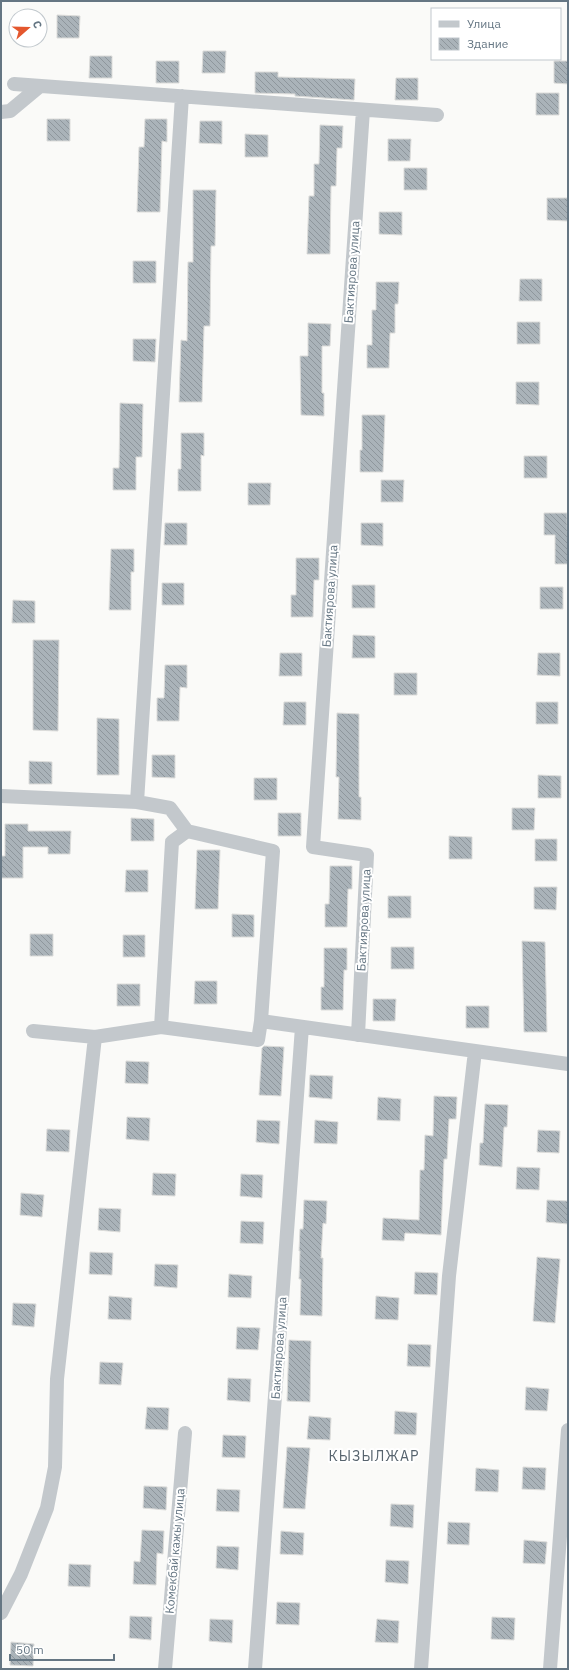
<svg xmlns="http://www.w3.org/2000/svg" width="569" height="1670" viewBox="0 0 569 1670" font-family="'IBM Plex Sans',sans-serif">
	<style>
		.building { fill: url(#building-back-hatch); stroke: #dcdcda }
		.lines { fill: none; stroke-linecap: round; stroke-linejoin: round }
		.minor { stroke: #c3c8cc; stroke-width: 14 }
		.labels { text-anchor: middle; stroke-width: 4; stroke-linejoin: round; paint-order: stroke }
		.street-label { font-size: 12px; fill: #657683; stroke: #fff }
		.quarter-label { font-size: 14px; letter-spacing: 1px; fill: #57646e; stroke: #fff }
	</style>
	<defs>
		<pattern id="building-back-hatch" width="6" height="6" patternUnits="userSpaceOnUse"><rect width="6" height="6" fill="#aab3b9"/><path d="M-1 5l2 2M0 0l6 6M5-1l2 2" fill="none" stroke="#8e969c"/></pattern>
	</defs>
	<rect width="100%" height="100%" fill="#fafaf8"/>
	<path class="building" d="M57 15 80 16 79 38H57Z
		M203 51H226L225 73H202Z
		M90 56H112V78H89Z
		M156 61H179V83H156Z
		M554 61H568V84L554 83Z
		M255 72H278V77L355 79 354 100 295 96V94L255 93Z
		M396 78H418V100H395Z
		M536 93H559V115H536Z
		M47 119H70V141H47Z
		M145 119H167V142L162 141 160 212H137L139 147H144Z
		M200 121H222V144L199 143Z
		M320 125 343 126 342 148H337L336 186H331L330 254H307L309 196H314V164H319Z
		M245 134 268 135V157H245Z
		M388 139H411L410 161H388Z
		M404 168H427V190H404Z
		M193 190H216L215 246H211L210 326H204L202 402H179L181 340 187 341 188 262H193Z
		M547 198H568V221L547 220Z
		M379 212H402V235L379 234Z
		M133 261H156V283H133Z
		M520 279H542V301H519Z
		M376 282H399L398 304H395V333H390L389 368H367V345H372V310H376Z
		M517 322H540V344H517Z
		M308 323 331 324 330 346H322V393H324V416L301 415 300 356H308Z
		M133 339H156L155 362 133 361Z
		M516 382H539V405L516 404Z
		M120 403 143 404 142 457H136V490H113V468H119Z
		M362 415H385L383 472H360V450H362Z
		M181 433H204V456L201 455V491H178V469H181Z
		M524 456H547V478H524Z
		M381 480H404L403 502H381Z
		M248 483H271L270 505H248Z
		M544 513H567L568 564H555V535H544Z
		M165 523H187V545H164Z
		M361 523H383V546L361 545Z
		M111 549H134V572H131V610H109Z
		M296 558H319V580H314L313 617H291V595H296Z
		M162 583H184V605H162Z
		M352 585H375V608H352Z
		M540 587H563V609H540Z
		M13 600 35 601V623H12Z
		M353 635 375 636V658H352Z
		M33 640H59L58 731 33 730Z
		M280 653H302V676H279Z
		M538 653H560V676L537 675Z
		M165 665H187V688L180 687 179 721H157V698H164Z
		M394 673H417V695H394Z
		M284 702H306V725H283Z
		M536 702H558V724H536Z
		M337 713 359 714V797H361V820L338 819 339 777H336Z
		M97 718 119 719V775H97Z
		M152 755H175V778L152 777Z
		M29 761 52 762V784H29Z
		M538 775 561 776V798H538Z
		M254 778H277V800H254Z
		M512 808H535L534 830H512Z
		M278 813H301V836H278Z
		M131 818 154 819V841H131Z
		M5 824H28V831H71L70 854H48V847H23V878H1V856H5Z
		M449 836 472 837V859H449Z
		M535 839H557V861H535Z
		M197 850H220L218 909H195Z
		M330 866H352V889H348L347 927H325V904H329Z
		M126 870H148V892H125Z
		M534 887H557L556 910 534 909Z
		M388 896H411V918H388Z
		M232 914 254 915V937H232Z
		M30 934H53V956H30Z
		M123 935H145V957H123Z
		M522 941 545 942 547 1032H524Z
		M391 947H414V969H391Z
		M324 948H347V970H344L343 1010H321V987H324Z
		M195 981H217V1004H194Z
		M117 984H140V1006H117Z
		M373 999H396L395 1021H373Z
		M466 1006H489V1028H466Z
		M264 1046 284 1047 281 1096 259 1095 262 1048Z
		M126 1061 149 1062 148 1084 125 1083Z
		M310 1075 333 1076 332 1099 309 1097Z
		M434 1096 457 1097 456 1119H449L447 1159H444L441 1235 405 1233 404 1241 382 1240 383 1218 419 1220 420 1170H424L425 1135 433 1136Z
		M378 1097 401 1099 400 1121 377 1120Z
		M485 1104 508 1105 507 1127H504L502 1167 479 1165 480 1143H483Z
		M127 1117 150 1118 149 1141 126 1139Z
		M257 1120 280 1121 279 1144 256 1142Z
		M315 1120 338 1122 337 1144 314 1143Z
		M47 1129 70 1130 69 1152 46 1151Z
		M538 1130 560 1131 559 1153 537 1152Z
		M517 1167 540 1168 539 1190 516 1189Z
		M153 1173 176 1174 175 1196 152 1195Z
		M241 1174 263 1175 262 1198 240 1196Z
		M21 1193 44 1195 42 1217 20 1215Z
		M304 1200 327 1201 326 1224 323 1223 321 1258H323L322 1316 300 1315 301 1279H299L300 1251H299L300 1229H303Z
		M547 1200 568 1201V1224L546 1222Z
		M99 1208 121 1209 120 1232 98 1230Z
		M241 1221 264 1222 263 1244 240 1243Z
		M90 1252 113 1253 112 1275 89 1274Z
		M537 1257 560 1259 555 1323 533 1321Z
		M155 1264 178 1265 177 1288 154 1286Z
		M415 1272 438 1273 437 1295 414 1294Z
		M229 1274 252 1276 251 1298 228 1297Z
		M109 1296 132 1298 131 1320 108 1319Z
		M376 1296 399 1298 398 1320 375 1319Z
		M13 1303 36 1304 34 1327 12 1325Z
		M237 1327 260 1328 258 1350 236 1349Z
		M289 1340 311 1341 310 1402 287 1401Z
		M408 1344 431 1345 430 1367 407 1366Z
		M100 1362 123 1363 121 1385 99 1384Z
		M228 1378 251 1379 250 1402 227 1400Z
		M526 1387 549 1389 547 1411 525 1410Z
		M147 1407 169 1408 168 1430 145 1429Z
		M395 1411 417 1413 416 1435 394 1434Z
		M309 1416 331 1418 330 1440 307 1439Z
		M223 1435 246 1436 245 1458 222 1457Z
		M287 1447 310 1448 305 1509 283 1508Z
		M523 1467 546 1468 545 1490 522 1489Z
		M476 1468 499 1470 498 1492 475 1491Z
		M144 1486 167 1487 166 1510 143 1508Z
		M217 1489 240 1490 239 1512 216 1511Z
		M391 1504 414 1505 413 1528 390 1526Z
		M448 1522 470 1523 469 1545 447 1544Z
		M142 1530 164 1531 163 1554 157 1553 156 1585 133 1584 134 1561 140 1562Z
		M281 1531 304 1533 303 1555 280 1554Z
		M524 1540 547 1542 545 1564 523 1563Z
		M217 1546 239 1547 238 1570 216 1568Z
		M386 1560 409 1561 408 1584 385 1582Z
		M69 1564 91 1565 90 1587 68 1586Z
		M277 1602 300 1603 299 1625 276 1624Z
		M130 1616 152 1617 151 1640 129 1638Z
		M492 1617 515 1618 514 1640 491 1639Z
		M210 1619 233 1620 232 1643 209 1641Z
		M377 1619 399 1621 398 1643 375 1642Z
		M11 1642 34 1644 33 1666 10 1665Z"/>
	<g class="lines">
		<path class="minor" d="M14 84 437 115
			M1 112 10 111 40 86
			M1 796 137 802 170 808 187 831 273 851 261 1021
			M137 802 182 96
			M161 1027 172 842 187 831
			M33 1031 95 1037 161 1027 258 1040 261 1021 568 1064
			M358 1035 367 855 313 847 363 110
			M1 1613 21 1574 47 1508 55 1467 57 1379 95 1037
			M165 1669 185 1433
			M255 1669 302 1027
			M421 1669 449 1276 475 1051
			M550 1669 568 1430"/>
	</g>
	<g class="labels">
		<g class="street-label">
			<text transform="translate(352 272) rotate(-86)" y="4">Бактиярова улица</text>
			<text transform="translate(330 596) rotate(-86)" y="4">Бактиярова улица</text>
			<text transform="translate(364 920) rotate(-87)" y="4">Бактиярова улица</text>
			<text transform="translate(279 1348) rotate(-86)" y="4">Бактиярова улица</text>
			<text transform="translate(175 1551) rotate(-85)" y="4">Комекбай кажы улица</text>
		</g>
		<g class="quarter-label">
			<text x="374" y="1461">КЫЗЫЛЖАР</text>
		</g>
	</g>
	<rect width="569" height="1670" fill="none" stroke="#657683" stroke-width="4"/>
	<rect x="431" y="8" width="130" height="52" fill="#ffffff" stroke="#c1c8cd"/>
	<rect x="439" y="21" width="20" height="6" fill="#c3c8cc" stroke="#c1c8cd"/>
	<text x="467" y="28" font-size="12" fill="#657683">Улица</text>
	<rect x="439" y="38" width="20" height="12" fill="url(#building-back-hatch)" stroke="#c1c8cd"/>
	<text x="467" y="48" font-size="12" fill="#657683">Здание</text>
	<g transform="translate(28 28) rotate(70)"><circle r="19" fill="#ffffff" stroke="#c1c8cd"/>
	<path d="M0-3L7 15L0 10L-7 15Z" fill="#e4572e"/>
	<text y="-6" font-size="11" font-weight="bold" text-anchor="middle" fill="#657683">С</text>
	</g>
	<path d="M10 1654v6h104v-6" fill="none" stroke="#657683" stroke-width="2"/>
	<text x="16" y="1654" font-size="12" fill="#657683" stroke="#ffffff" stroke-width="3" paint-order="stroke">50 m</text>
</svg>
